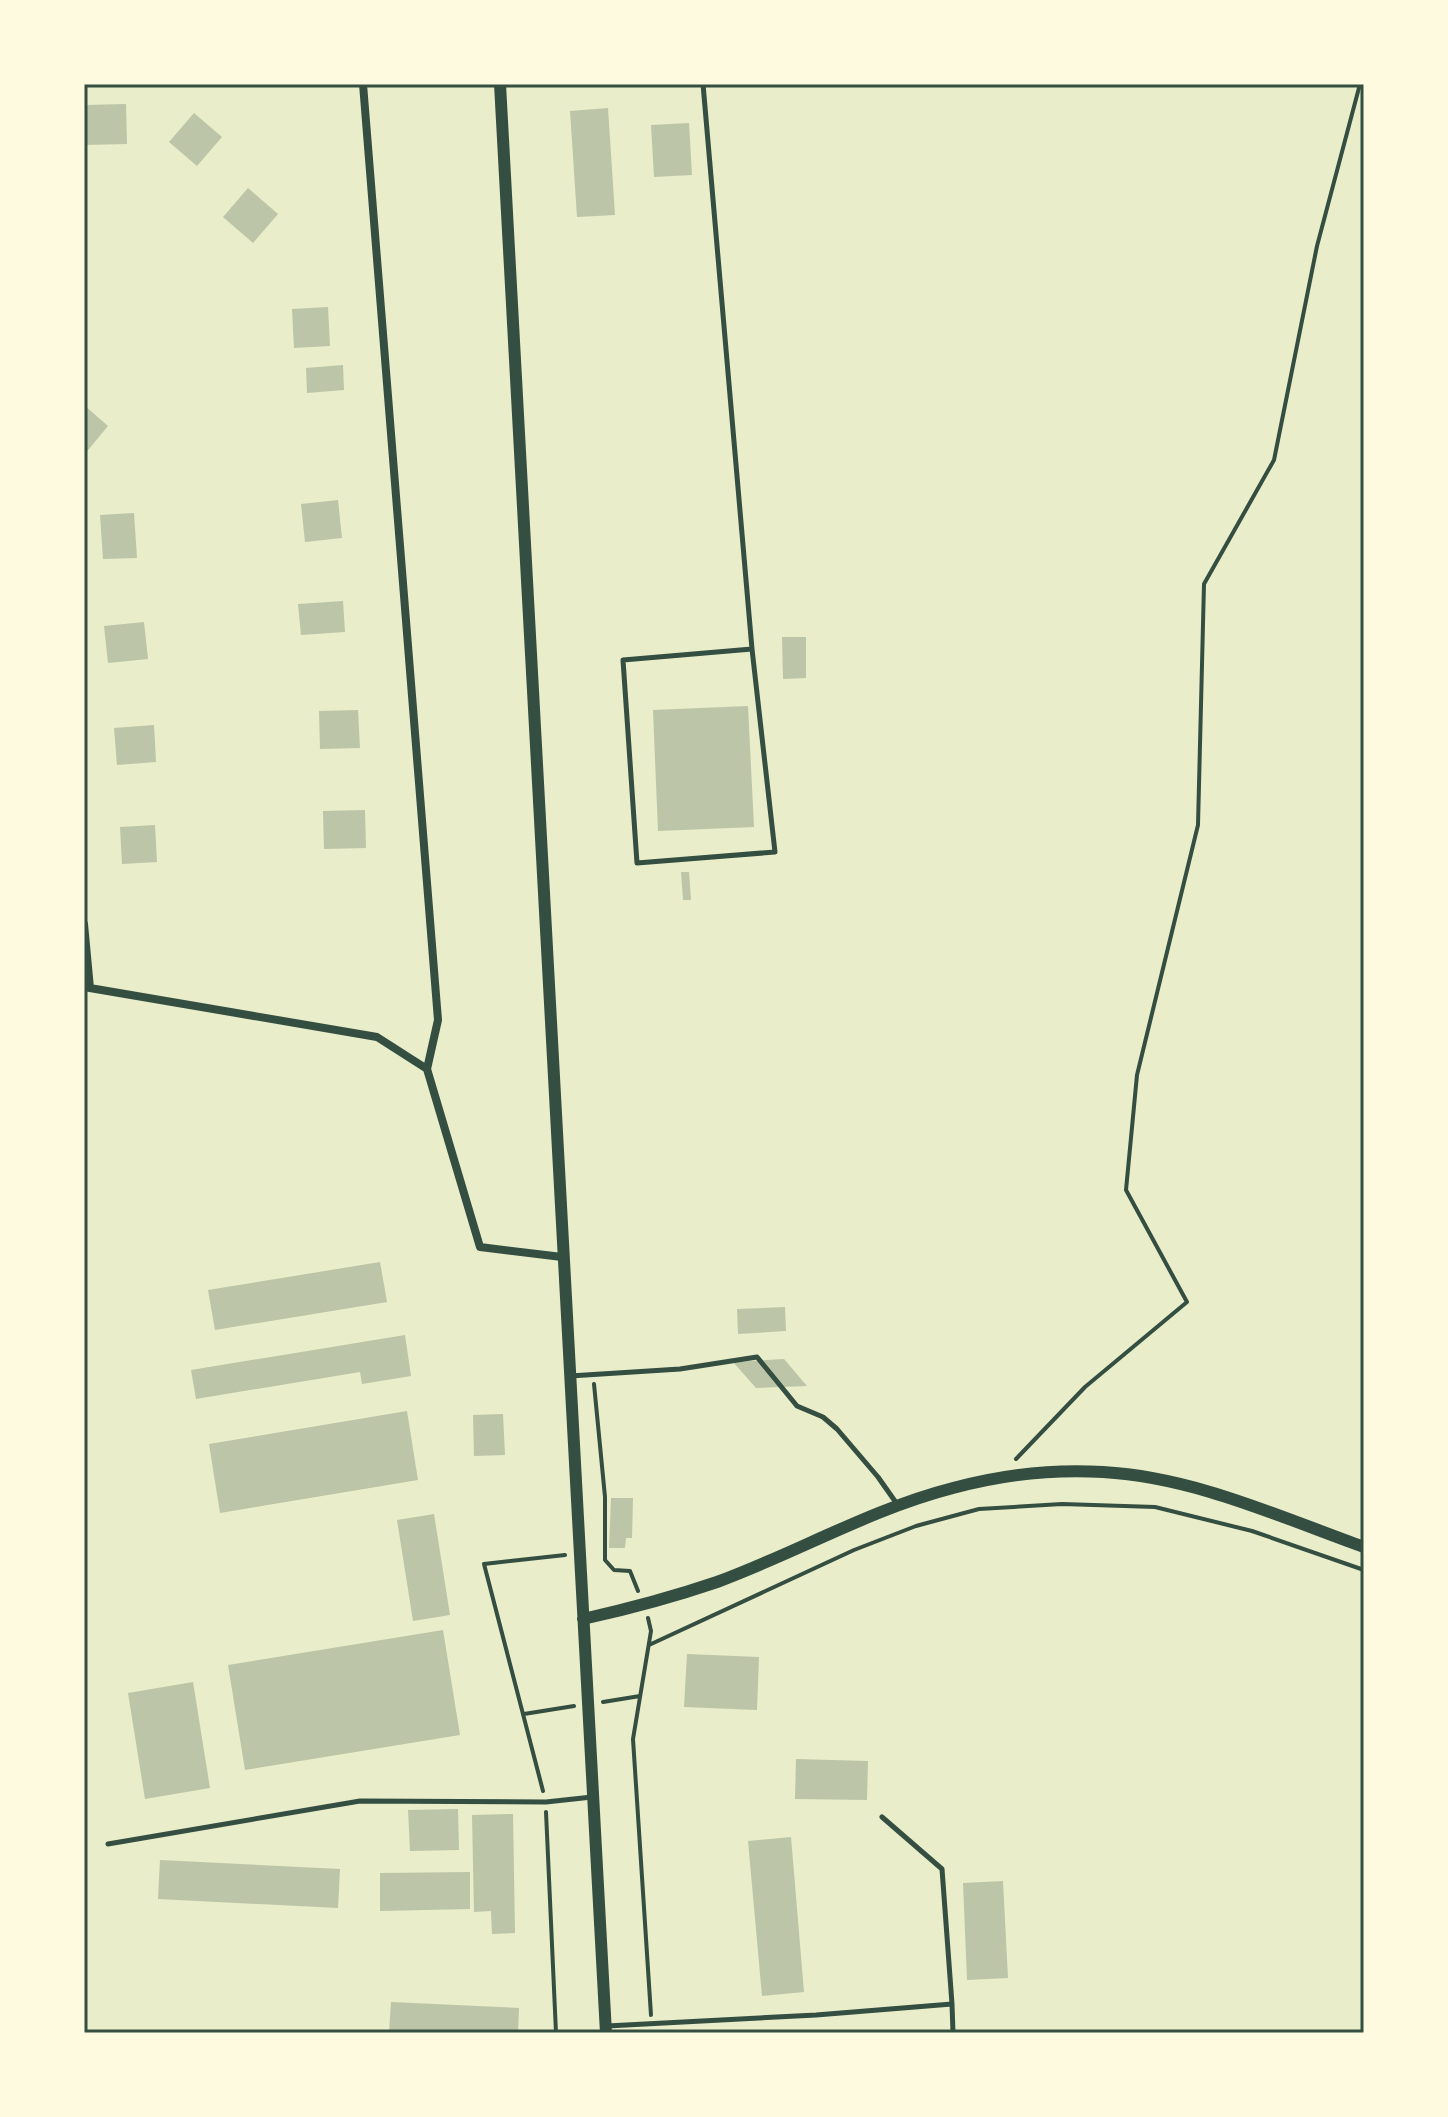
<svg xmlns="http://www.w3.org/2000/svg" width="1448" height="2117" viewBox="0 0 1448 2117" font-family="'Playfair Display',serif">
	<style>
		.building { fill: #bcc5a7 }
		.lines { fill: none; stroke-linecap: round; stroke-linejoin: round }
		.path { stroke: #344e41; stroke-width: 4 }
		.service { stroke: #344e41; stroke-width: 5 }
		.minor { stroke: #344e41; stroke-width: 8 }
		.tertiary { stroke: #344e41; stroke-width: 12 }
		.neatline { fill: none; stroke: #344e41; stroke-width: 3 }
	</style>
	<rect width="100%" height="100%" fill="#e9edc9"/>
	<path class="building" d="M126 104 127 144 84 145V105Z
		M608 108 615 215 577 217 570 111Z
		M194 113 222 137 197 166 169 142Z
		M689 123 692 175 654 177 651 125Z
		M248 188 278 214 253 243 223 217Z
		M328 307 330 346 294 348 292 309Z
		M343 365 344 390 307 393 306 368Z
		M84 405 108 426 84 455Z
		M338 500 342 538 305 542 301 504Z
		M134 513 137 558 103 559 100 515Z
		M343 601 345 632 301 635 298 604Z
		M144 622 148 659 108 663 104 626Z
		M782 637H806V678L783 679Z
		M748 706 754 827 658 831 653 710Z
		M358 710 360 748 320 749 319 711Z
		M154 725 156 762 117 765 114 728Z
		M365 810 366 848 324 849 323 811Z
		M155 825 157 862 122 864 120 827Z
		M681 872H689L691 900H683Z
		M380 1262 387 1302 215 1330 208 1290Z
		M785 1307 786 1331 738 1334 737 1309Z
		M405 1335 411 1376 362 1384 360 1372 196 1399 191 1370Z
		M784 1359 807 1386 756 1388 733 1362Z
		M407 1411 418 1480 220 1513 209 1444Z
		M503 1414 505 1455 474 1456 473 1415Z
		M611 1498H633L632 1538H626L625 1548H609Z
		M434 1514 450 1615 413 1621 397 1520Z
		M443 1630 460 1735 245 1770 228 1665Z
		M687 1654 759 1657 757 1710 684 1707Z
		M193 1682 210 1788 145 1799 128 1693Z
		M796 1759 868 1761 867 1800 795 1799Z
		M458 1809 459 1850 410 1851 408 1810Z
		M513 1814 515 1933 492 1934 491 1911 474 1912 472 1815Z
		M791 1837 804 1992 762 1996 748 1841Z
		M160 1860 340 1869 338 1908 158 1899Z
		M470 1872V1909L380 1911V1873Z
		M1003 1881 1008 1978 967 1980 963 1883Z
		M391 2002 519 2008 518 2033H389Z"/>
	<g class="lines">
		<path class="path" d="M594 1384 605 1497V1560L614 1570 630 1571 638 1591
			M1016 1459 1085 1387 1187 1302 1126 1190 1137 1075 1198 825 1204 584 1274 460 1317 246 1360 84
			M648 1618 651 1631 633 1739 651 2015
			M649 1645 854 1550 916 1526 979 1509 1062 1504 1155 1507 1252 1531 1364 1570
			M603 1702 640 1696
			M524 1714 574 1706
			M543 1791 484 1564 565 1555
			M546 1812 556 2033"/>
		<path class="service" d="M703 84 752 649 775 852 637 863 623 660 752 649
			M570 1376 680 1369 757 1357 797 1406 823 1417 837 1429 878 1477 897 1504
			M882 1817 942 1869 952 2004
			M108 1844 360 1801 546 1802 592 1797
			M607 2026 816 2015 952 2004 953 2033"/>
		<path class="minor" d="M363 84 438 1020 427 1069
			M84 924 90 988
			M84 987 377 1037 427 1069 480 1247 562 1257"/>
		<path class="tertiary" d="M500 84 606 2033
			M583 1619C628 1609 673 1597 717 1582 796 1553 871 1509 953 1488 1001 1475 1053 1469 1103 1472 1194 1477 1280 1517 1364 1547"/>
	</g>
	<rect width="1448" height="2117" fill="none" stroke="#fefae0" stroke-width="172"/>
	<rect x="86" y="86" width="1276" height="1945" class="neatline"/>
</svg>
